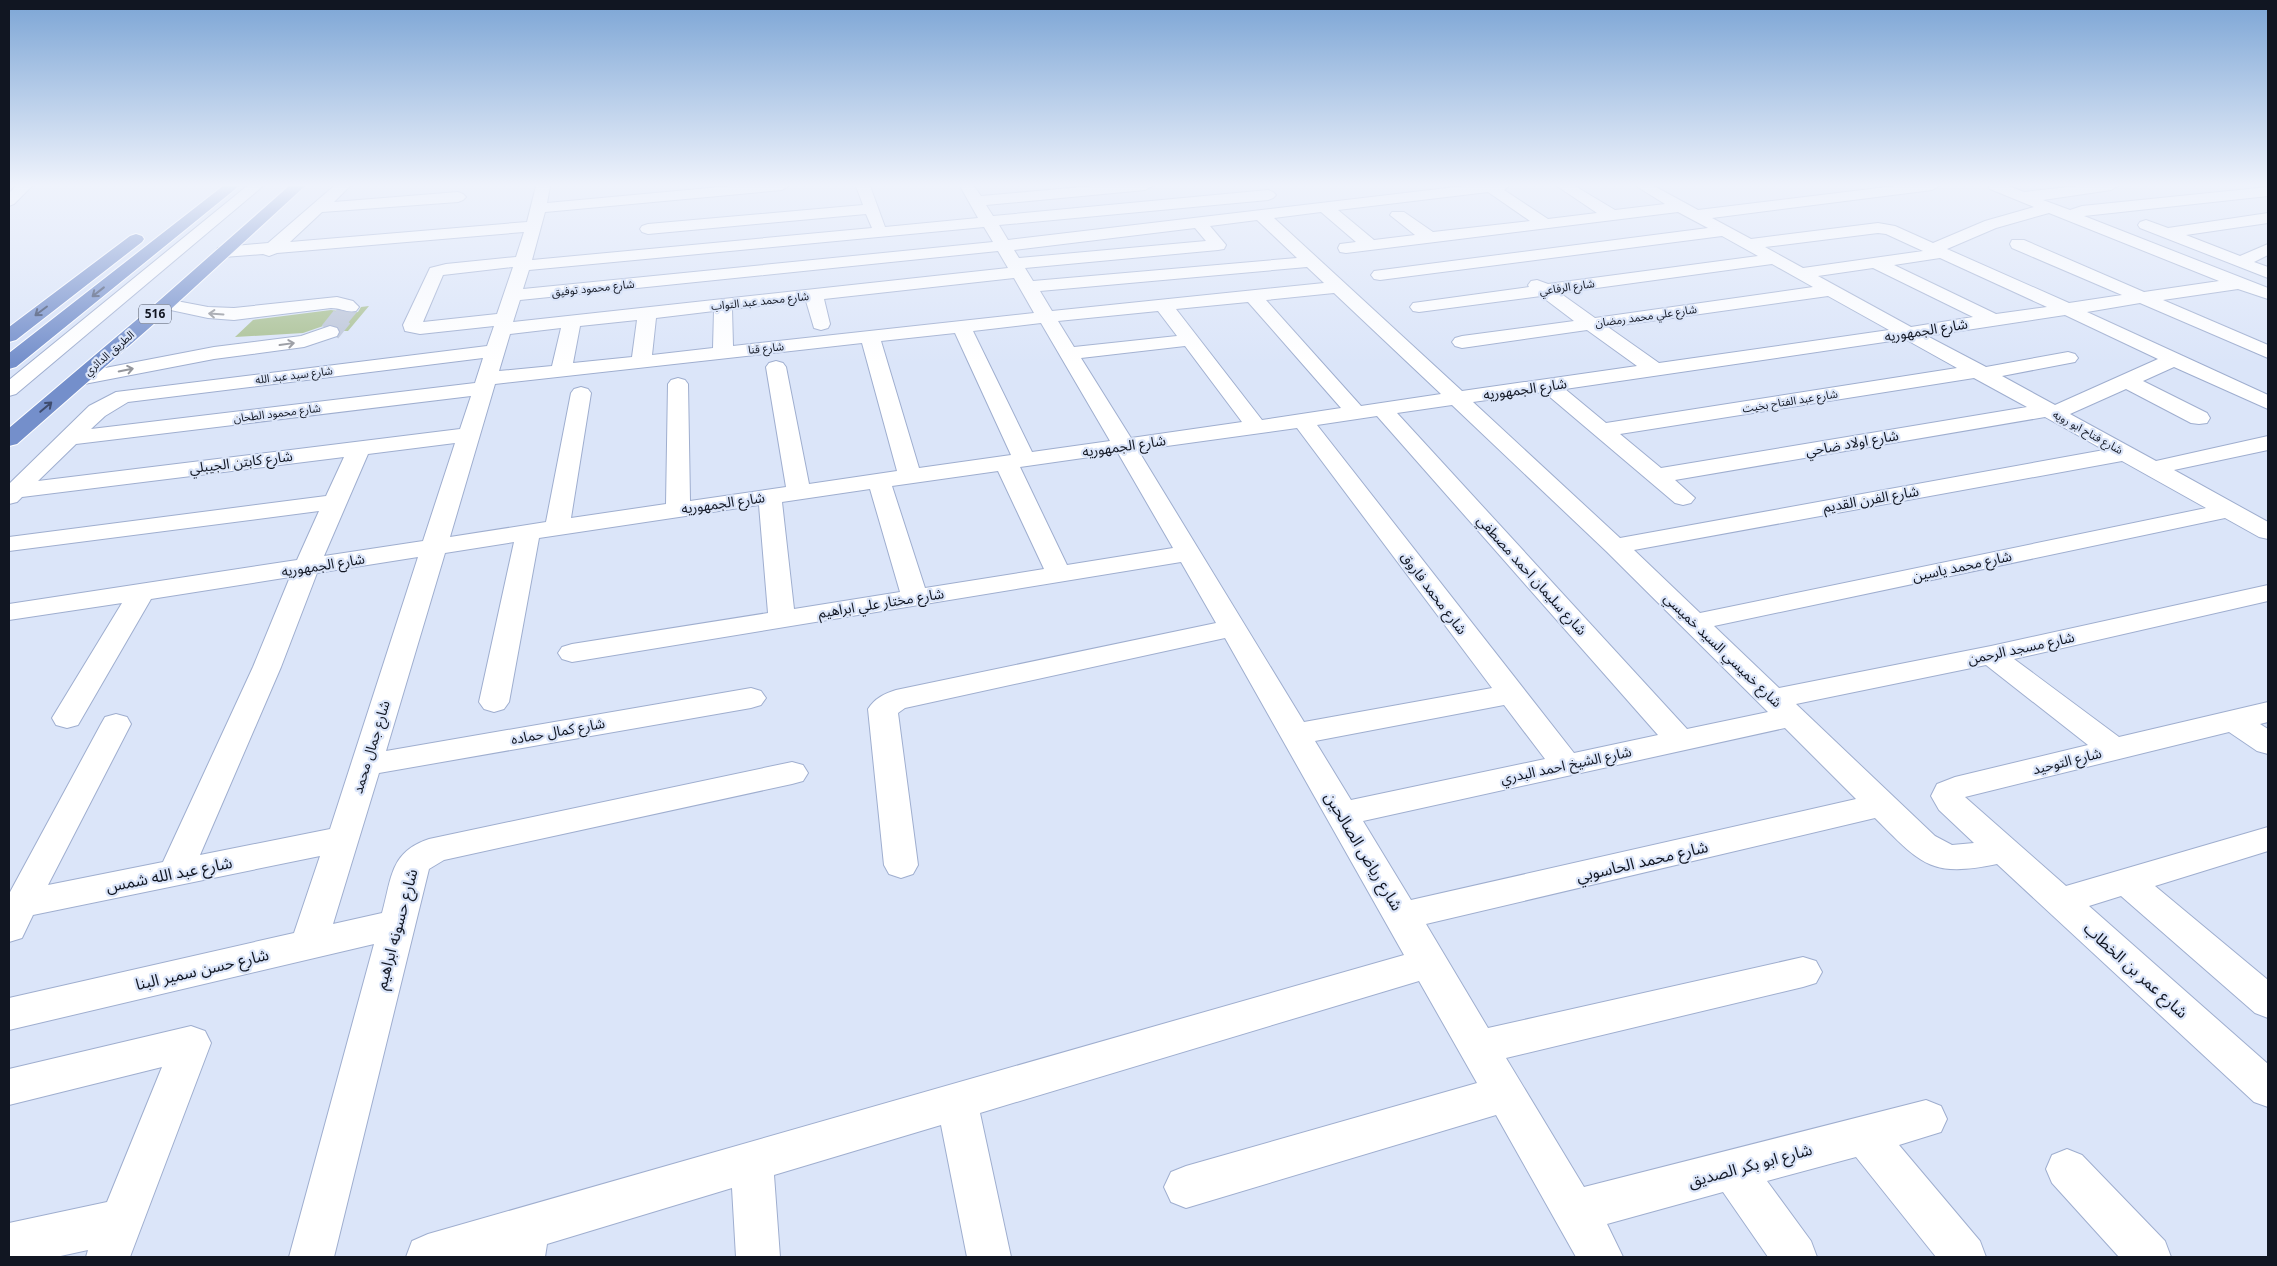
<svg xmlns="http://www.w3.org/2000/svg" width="2277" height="1266" viewBox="0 0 2277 1266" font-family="'Noto Sans','Noto Sans Arabic',sans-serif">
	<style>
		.building { fill: #aac193 }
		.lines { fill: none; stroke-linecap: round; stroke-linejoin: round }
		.minor-tunnel-far1 { stroke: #bdc6d9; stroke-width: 17; stroke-dasharray: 17 8; stroke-linecap: butt }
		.minor-tunnel { stroke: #bdc6d9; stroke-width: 21; stroke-dasharray: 21 11; stroke-linecap: butt }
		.minor-casing { stroke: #9faecf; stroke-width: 2 }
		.highway-casing { stroke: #fff; stroke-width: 2 }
		.minor { fill: #fff; fill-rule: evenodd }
		.highway { fill: #748fcb; fill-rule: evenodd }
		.oneway { stroke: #3e4c6e }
		.oneway2 { stroke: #94969c }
		.labels { text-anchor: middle; stroke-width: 4.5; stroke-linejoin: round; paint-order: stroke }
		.far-street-label { font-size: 11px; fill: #111622; stroke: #dbe5f9 }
		.shield { fill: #dbe5f9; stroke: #4e5462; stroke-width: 1 }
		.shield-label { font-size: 12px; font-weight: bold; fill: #111622 }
		.street-label { font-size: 14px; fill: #111622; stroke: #dbe5f9 }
		.near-street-label { font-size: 16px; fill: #111622; stroke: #dbe5f9 }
	</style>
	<rect width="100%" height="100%" fill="#dbe5f9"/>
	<path class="building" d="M369 306 348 331H341L338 326 329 324 303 333 235 337 253 320 331 310 353 313 358 312 361 307Z"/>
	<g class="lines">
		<path class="minor-tunnel-far1" d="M341 318 350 307"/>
		<path class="minor-tunnel" d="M330 332 342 317"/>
		<defs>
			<path id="minor" d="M16 186H32L14 204 9 206V193Z
				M247 186H263L16 394 9 396V380Z
				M334 186H350L334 202 458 192 463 194 466 197 463 200 458 202 322 212 290 242 527 222 536 186H550L547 203 731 186H789L782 190 545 212 532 260 872 228 866 214 648 234 642 232 640 229 642 226 648 224 863 205 856 186H870L885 227 978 218 960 186H974L981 196 1093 186H1152L1145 190 986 205 993 216 1268 190 1273 192 1276 195 1273 198 1268 200 999 225 1008 240 1464 186H1509L1504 190 1548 219 1597 213 1557 186H1575L1615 210 1665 204 1636 186H1654L1698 210 1895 186H1939L1932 190 1712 218 1751 239 1878 223 1895 226 1933 243 1985 221 2034 207 1990 189 1988 186H2009L2024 192 2078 186H2118L2111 190 2043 200 2070 210 2082 206 2268 187V196L2084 216 2268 288V299L2238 289 2163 300 2268 345V358L2140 303 2087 312 2268 395V409L2174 367 2143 381 2207 413 2210 418 2207 423 2199 424 2191 423 2126 389 2070 414 2156 461 2268 436V450L2174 470 2268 522V539L2259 537 2225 518 1714 626 1779 688 1991 646 2268 585V601L2014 659 2119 737 2268 702V722L2260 724 2268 729V754L2257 751 2229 732 1965 797 2066 886 2268 827V851L2155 886 2268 980V1018L2255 1013 2121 896 2089 906 2268 1064V1107L2254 1102 1997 864C1930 878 1921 864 1875 818L1426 924 1488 1028 1803 957 1816 961 1822 972 1816 983 1803 987 1506 1058 1584 1187 1926 1100 1941 1106 1947 1119 1941 1132 1899 1145 1980 1241 1986 1257H1936L1856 1157 1767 1181 1811 1241 1817 1257H1768L1723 1192 1607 1224 1623 1257H1576L1496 1115 1186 1208 1171 1202 1164 1187 1171 1172 1186 1166 1477 1083 1419 981 980 1113 1011 1257H967L941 1125 774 1175 780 1257H736L732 1188 547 1244 545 1257H406L412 1241 428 1234 1404 955 1225 638 905 708 898 713 918 865 913 874 901 878 889 874 884 865 868 709C875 698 884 694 896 690L1216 623 1181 562 572 662 562 659 558 653 562 647 572 644 768 613 759 505 539 538 509 702 504 709 494 712 484 709 479 702 514 542 445 553 386 751 751 688 761 691 766 698 761 705 751 708 379 773 333 924 382 913C392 877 390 852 429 839L792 762 803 765 808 773 803 781 792 784 444 860 429 869 334 1257H289L374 944 9 1030V998L294 933 320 856 33 915 22 938 9 942V894L101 724 105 717 116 714 127 717 131 724 48 885 163 862 253 667 290 577 151 599 78 725 67 728 56 725 52 718 122 603 9 620V604L297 560 319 511 9 551V537L326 496 344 457 22 497 17 502 9 504V484L89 406 116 392 487 346 494 326 420 334 405 331 403 325 430 268 446 264 516 257 524 232 277 253 269 256 263 254 224 257 218 256 216 252 218 248 224 247 268 243ZM1488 192 1530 221 1433 232 1404 212H1392L1390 215 1415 235 1374 240 1338 210ZM1321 212 1356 242 1340 244 1338 248 1340 252 1346 253 1678 212 1708 228 1374 271 1371 275 1374 279 1380 280 1722 236 1758 256 1548 284 1537 280 1531 281 1528 285 1529 287 1413 303 1410 307 1413 311 1419 312 1541 296 1574 321 1462 336 1455 338 1452 342 1455 346 1462 348 1587 330 1637 366 1462 391 1274 218ZM2049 213 2219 281 2144 292 2024 240H2012L2010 244 2012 248 2122 295 2069 303 1947 249 1996 228ZM1257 220 1297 258 1033 281 1025 268 1218 250 1224 249 1226 245 1210 226ZM984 227 993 242 523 289 529 270ZM1195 228 1206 241 1019 258 1014 250ZM1878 233 1886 234 1923 251 1803 268 1765 247ZM998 251 1008 268 513 322 520 300ZM1940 258 2047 307 1996 314 1894 265ZM1772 264 1813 287 1595 318 1560 293ZM513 267 497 314 423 322 443 275ZM1307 267 1324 283 1052 311 1040 291ZM1873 268 1973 317 1911 327 1818 276ZM1014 278 1034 313 733 346 732 309 806 301 814 328 821 330 828 328 830 324 824 299ZM1334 293 1441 394 1361 406 1266 300ZM1828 296 1889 330 1659 363 1608 327ZM1248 302 1341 408 1262 420 1176 309ZM714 311 713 348 652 355 656 318ZM1158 311 1177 336 1074 347 1058 321ZM2065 315 2158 359 2055 405 2002 376 2075 362 2078 358 2075 354 2068 352 1986 367 1927 336ZM637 320 632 357 573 363 580 326ZM1041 323 1110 441 1032 452 973 331ZM561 328 552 366 499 371 510 334ZM955 333 1011 455 919 468 881 341ZM1905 339 1957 368 1606 423 1565 389ZM862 343 897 471 809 484 786 367 783 363 776 361 769 363 766 367 786 487 690 501 688 384 685 380 678 378 671 380 668 384 666 504 571 518 591 393 588 389 581 387 574 389 571 393 546 522 450 537 495 384ZM1185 346 1242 422 1131 438 1081 358ZM483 358 475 383 91 429 105 416 128 402ZM1974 378 2027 407 1661 468 1620 434ZM1544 392 1675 503 1683 505 1691 503 1695 498 1675 480 2045 417 2104 450 1620 538 1473 402ZM471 396 460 429 38 481 76 444ZM1452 405 1606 551 1768 712 1687 729 1397 413ZM1377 416 1658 735 1574 753 1317 425ZM1297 428 1492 688 1304 722 1138 450ZM455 443 423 541 324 556 368 454ZM1118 453 1173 548 1067 565 1020 467ZM2122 461 2206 508 1700 613 1634 550ZM998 471 1044 569 925 588 892 486ZM870 489 900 592 794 609 782 502ZM418 557 330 829 200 855 281 667 317 573ZM1986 665 2088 745 1955 777 1937 784 1931 796 1939 810 1974 843 1952 845 1935 836 1796 704ZM1504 705 1545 759 1351 800 1315 741ZM1785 728 1856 799 1411 900 1363 821Z
				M2268 213V223L2186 235 2240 256 2268 244V255L2254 262 2268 267V278L2140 228 2138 225 2140 222 2146 220 2168 228Z
				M337 297 353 301 359 307 356 311C347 313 341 308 331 308L234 320 208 318 166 309 160 308 157 304 160 300 166 299 208 307 234 308Z
				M330 326 337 328 339 332 337 336 304 347 214 359 79 385 72 383 69 379 72 375 79 373 214 347 301 336Z
				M191 1026 205 1031 211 1043 130 1257H86L88 1250 56 1257H9V1223L107 1202 162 1067 9 1105V1069Z
				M2067 1149 2082 1155 2165 1241 2171 1257H2119L2052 1183 2046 1169 2052 1155Z"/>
			<path id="highway" d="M223 186H239L16 367 9 369V353Z
				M289 186H305L172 308 17 444 9 446V428L160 300Z
				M136 234 142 236 144 239 142 242 16 340 9 342V327L130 236Z"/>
		</defs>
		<use href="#minor" class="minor-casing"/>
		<use href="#highway" class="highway-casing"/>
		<use href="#minor" class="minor"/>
		<use href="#highway" class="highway"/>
	</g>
	<defs><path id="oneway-shaft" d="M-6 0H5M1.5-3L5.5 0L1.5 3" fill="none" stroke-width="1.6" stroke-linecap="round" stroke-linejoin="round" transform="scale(1.25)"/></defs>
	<g class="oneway">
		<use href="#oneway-shaft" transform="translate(98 292) rotate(142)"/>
		<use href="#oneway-shaft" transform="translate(41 311) rotate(143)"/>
		<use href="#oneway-shaft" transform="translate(46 407) rotate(-40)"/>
	</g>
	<g class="oneway2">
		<use href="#oneway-shaft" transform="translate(216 314) rotate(-176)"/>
		<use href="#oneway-shaft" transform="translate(287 344) rotate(-8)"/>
		<use href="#oneway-shaft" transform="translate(126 370) rotate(-11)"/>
	</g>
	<linearGradient id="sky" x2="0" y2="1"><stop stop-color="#7ca5d5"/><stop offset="0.51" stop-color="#eff3fc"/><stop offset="1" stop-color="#eff3fc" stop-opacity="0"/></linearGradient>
	<rect width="2277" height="363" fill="url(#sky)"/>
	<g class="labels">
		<g class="far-street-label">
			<text transform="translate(1567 287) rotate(-8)" y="4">شارع الرفاعي</text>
			<text transform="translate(593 288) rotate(-6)" y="4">شارع محمود توفيق</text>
			<text transform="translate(760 301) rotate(-6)" y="4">شارع محمد عبد التواب</text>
			<text transform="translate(1646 316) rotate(-8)" y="4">شارع علي محمد رمضان</text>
			<text transform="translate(766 348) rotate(-6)" y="4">شارع قنا</text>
			<text transform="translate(109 353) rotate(-41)" y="4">الطريق الدائري</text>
			<text transform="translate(294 375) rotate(-7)" y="4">شارع سيد عبد الله</text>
			<text transform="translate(1790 401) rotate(-9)" y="4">شارع عبد الفتاح بخيت</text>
			<text transform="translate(277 413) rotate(-7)" y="4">شارع محمود الطحان</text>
			<text transform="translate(2088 432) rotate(29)" y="4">شارع فتاح ابو رويه</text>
		</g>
		<rect class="shield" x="139" y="304.5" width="32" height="19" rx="4"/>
		<g class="shield-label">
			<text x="155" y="318">516</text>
		</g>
		<g class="street-label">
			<text transform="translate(1926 330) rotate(-9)" y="5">شارع الجمهوريه</text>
			<text transform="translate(1525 389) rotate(-8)" y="5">شارع الجمهوريه</text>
			<text transform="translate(1852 443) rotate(-10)" y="5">شارع اولاد ضاحي</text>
			<text transform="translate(1124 446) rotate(-8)" y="5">شارع الجمهوريه</text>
			<text transform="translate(241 462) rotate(-7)" y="5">شارع كابتن الجيبلي</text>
			<text transform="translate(1871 499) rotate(-10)" y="5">شارع الفرن القديم</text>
			<text transform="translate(723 503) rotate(-8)" y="5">شارع الجمهوريه</text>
			<text transform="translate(323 565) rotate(-9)" y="5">شارع الجمهوريه</text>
			<text transform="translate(1962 566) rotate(-12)" y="5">شارع محمد ياسين</text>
			<text transform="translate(1532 575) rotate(48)" y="5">شارع سليمان احمد مصطفي</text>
			<text transform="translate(1434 593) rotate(53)" y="5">شارع محمد فاروق</text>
			<text transform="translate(881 603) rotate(-9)" y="5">شارع مختار علي ابراهيم</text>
			<text transform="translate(2021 648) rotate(-12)" y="5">شارع مسجد الرحمن</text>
			<text transform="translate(1723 650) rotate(44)" y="5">شارع خميسي السيد خميسي</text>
			<text transform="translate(558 731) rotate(-10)" y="5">شارع كمال حماده</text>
			<text transform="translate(371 747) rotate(-73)" y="5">شارع جمال محمد</text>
			<text transform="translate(2067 761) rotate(-14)" y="5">شارع التوحيد</text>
			<text transform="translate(1566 765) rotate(-12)" y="5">شارع الشيخ احمد البدري</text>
		</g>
		<g class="near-street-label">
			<text transform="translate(1364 851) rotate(59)" y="6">شارع رياض الصالحين</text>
			<text transform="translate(1642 861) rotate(-13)" y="6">شارع محمد الحاسوبي</text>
			<text transform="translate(169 874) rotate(-11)" y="6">شارع عبد الله شمس</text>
			<text transform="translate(396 929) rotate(-75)" y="6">شارع حسونه ابراهيم</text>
			<text transform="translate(202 969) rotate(-13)" y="6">شارع حسن سمير البنا</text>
			<text transform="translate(2136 970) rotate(42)" y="6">شارع عمر بن الخطاب</text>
			<text transform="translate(1750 1165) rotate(-15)" y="6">شارع ابو بكر الصديق</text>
		</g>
	</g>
	<rect width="2277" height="1266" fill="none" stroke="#111622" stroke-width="20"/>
</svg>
